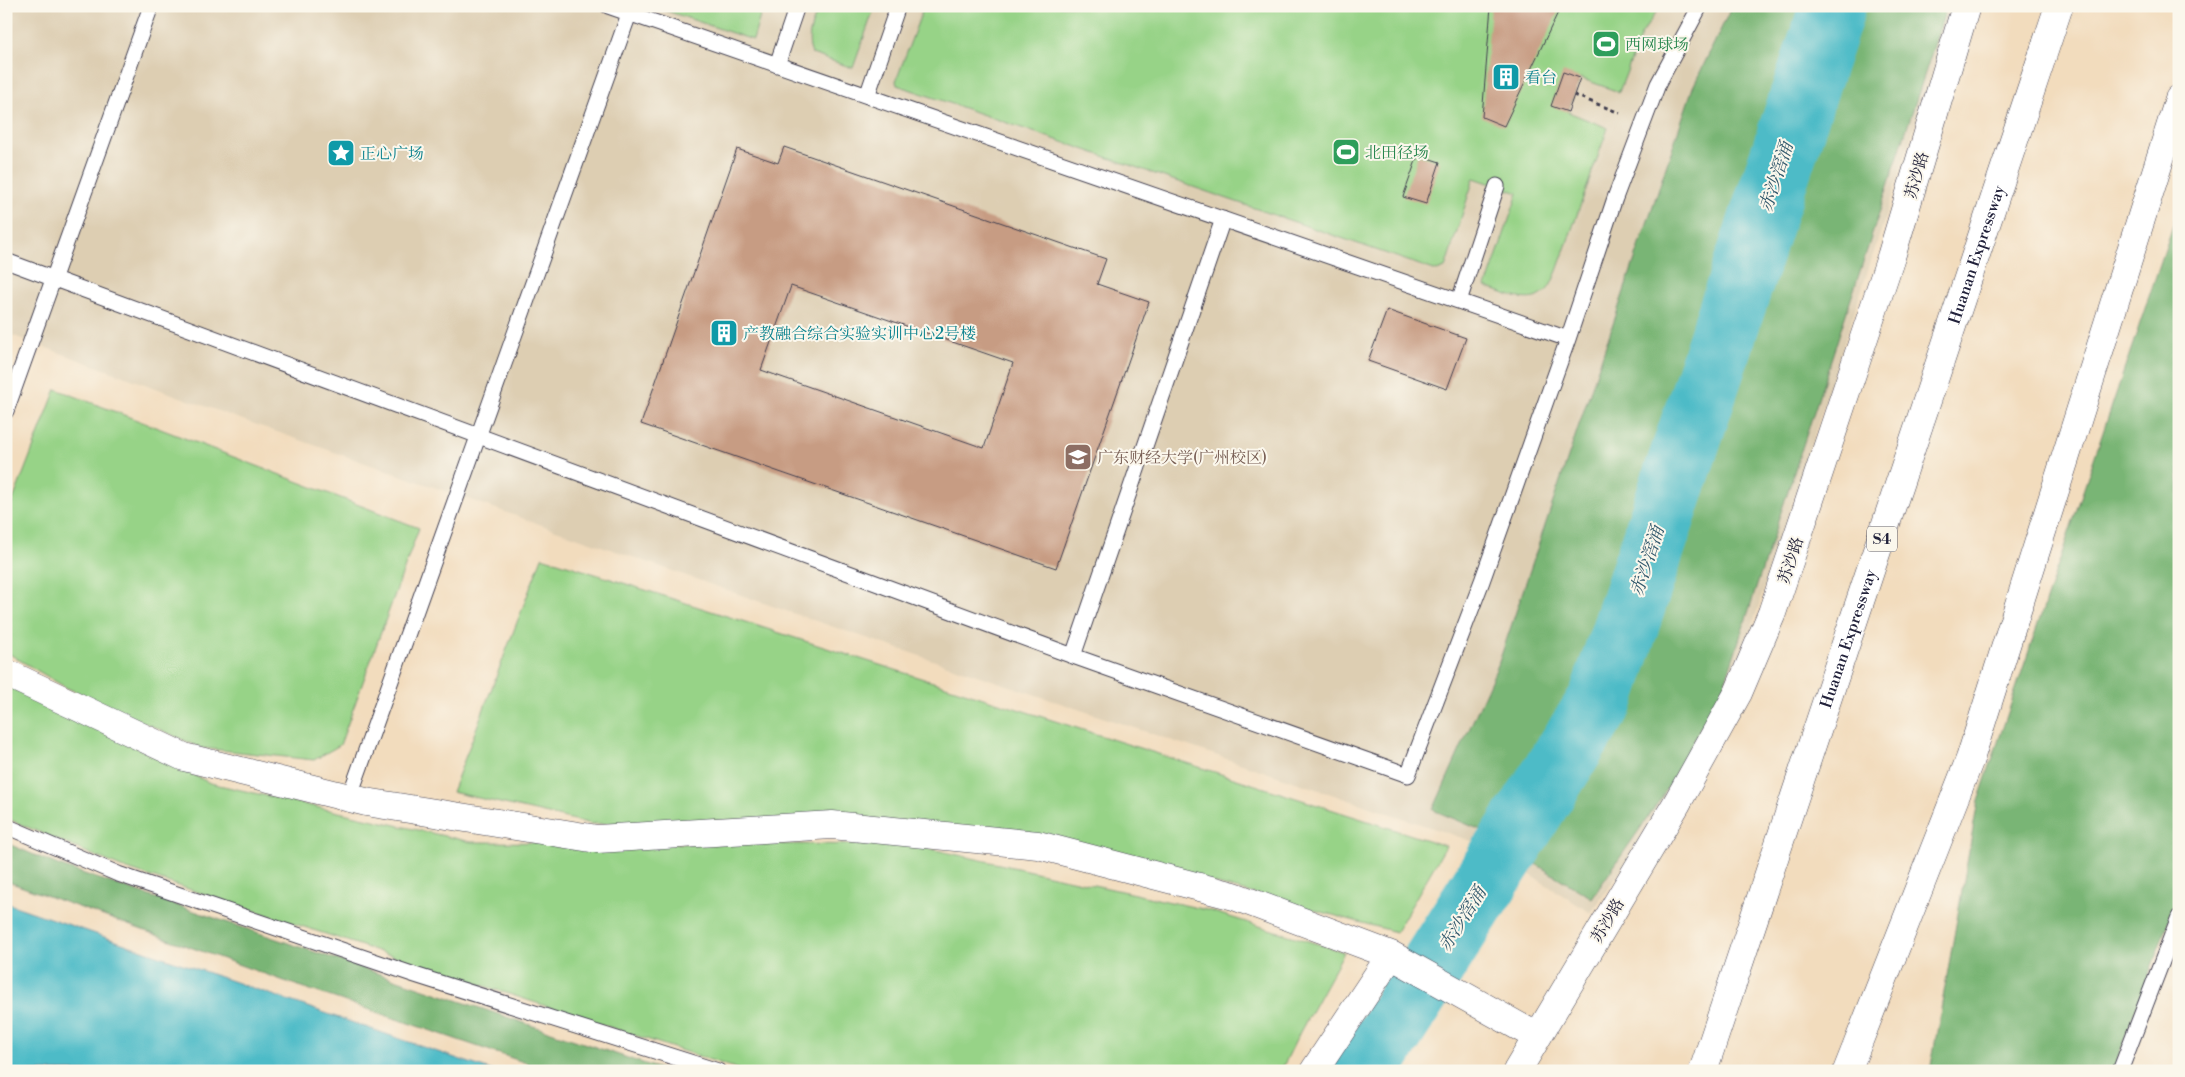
<svg xmlns="http://www.w3.org/2000/svg" width="2185" height="1077" viewBox="0 0 2185 1077" font-family="'Libre Bodoni','Noto Serif SC',serif">
	<style>
		.built { fill: #ddceb2 }
		.green { fill: #97d387; stroke: #5c7a61 }
		.forest { fill: #79b574; stroke: #4e6c58 }
		.water { fill: #4ebbc7; stroke: #386e81 }
		.lines { fill: none; stroke-linecap: round; stroke-linejoin: round }
		.river { stroke: #4ebbc7; stroke-width: 66 }
		.building { fill: #c79c83; fill-rule: evenodd }
		.service-casing { stroke: #413e4e; stroke-width: 17 }
		.tertiary-casing { stroke: #413e4e; stroke-width: 29 }
		.motorway-casing { stroke: #413e4e; stroke-width: 29 }
		.path { stroke: #413e4e; stroke-width: 3; stroke-dasharray: 4 4; stroke-linecap: butt }
		.service { stroke: #fff; stroke-width: 15 }
		.tertiary { stroke: #fff; stroke-width: 28 }
		.motorway { stroke: #fff; stroke-width: 28 }
		.labels { text-anchor: middle; stroke-width: 4; stroke-linejoin: round; paint-order: stroke }
		.shield { fill: #fbf7ec; stroke: #636270; stroke-width: 1 }
		.shield-label { font-size: 15px; font-weight: bold; fill: #22223b }
		.leisure-label { font-size: 16px; fill: #27864d; stroke: #fbf7ec; text-anchor: start }
		.culture-label { font-size: 16px; fill: #0d838f; stroke: #fbf7ec; text-anchor: start }
		.street-label { font-size: 16px; fill: #22223b; stroke: #fbf7ec }
		.education-label { font-size: 16px; fill: #785e54; stroke: #fbf7ec; text-anchor: start }
		.water-label { font-size: 18px; font-style: italic; fill: #31586c; stroke: #fbf7ec }
	</style>
	<rect width="100%" height="100%" fill="#fbf7ec"/>
	<filter id="ink" filterUnits="userSpaceOnUse"><feTurbulence type="fractalNoise" baseFrequency=".02" numOctaves="2"/><feDisplacementMap in="SourceGraphic" scale="10" xChannelSelector="R" yChannelSelector="G"/><feConvolveMatrix kernelMatrix="1 2 1 2 8 2 1 2 1" color-interpolation-filters="sRGB"/></filter>
	<filter id="wash" filterUnits="userSpaceOnUse"><feTurbulence type="fractalNoise" baseFrequency=".0096" numOctaves="4" result="noise"/><feDisplacementMap in="SourceGraphic" scale="20" xChannelSelector="R" yChannelSelector="G"/><feGaussianBlur stdDeviation="1.12" result="paint"/><feColorMatrix in="noise" values="0 0 0 0 0 0 0 0 0 0 0 0 0 0 0 0 0 1.4 0 .05"/><feComposite in="paint" operator="in"/></filter>
	<g filter="url(#wash)">
		<rect width="100%" height="100%" fill="#f2dcbd"/>
		<path class="built" d="M6 6H1954L1731 691 1669 802 1591 913 1483 845 792 613 240 419 6 333Z"/>
		<path class="green" d="M652 6H763L753 40Z
			M819 6H875L853 68 812 54C805 37 813 23 819 6Z
			M924 6H1660L1641 35 1619 92 1580 78 1568 112 1608 128 1557 271C1554 277 1552 284 1548 289 1533 309 1504 293 1486 287L1518 193 1474 178 1445 268 1437 271 897 85 896 81Z
			M56 389 419 528 340 745 314 760 201 748 65 687 6 652V518Z
			M542 557 1446 846 1396 932 1031 834 815 818 592 824 452 792Z
			M6 685 210 783 471 842 913 845 1207 910 1344 952 1300 1032 1281 1071H744L121 867 6 818Z"/>
		<path class="forest" d="M1732 6H1811L1578 684 1493 835 1433 810 1498 665 1693 87Z
			M1859 6H1947L1724 686 1664 794 1592 898 1524 857 1607 719 1653 620Z
			M2179 208V893L2113 1071H1930L1978 801Z
			M6 843 58 865 666 1071H550L290 983 6 881Z"/>
		<path class="water" d="M6 903 493 1071H6Z"/>
		<g class="lines">
			<path class="river" d="M1366 1071 1601 700 1833 6"/>
		</g>
		<g id="blocks">
			<path class="building" d="M1491 6H1561L1504 126 1482 117Z
				M1563 72 1580 78 1568 112 1551 106Z
				M784 147 1106 259 1097 284 1149 302 1056 568 641 424 737 149 778 163ZM791 286 1013 363 984 448 761 370Z
				M1418 155 1440 162 1426 204 1403 197Z
				M1387 310 1466 338 1447 389 1368 361Z"/>
		</g>
	</g>
	<g filter="url(#ink)">
		<use href="#blocks" fill-opacity="0" stroke="#413e4e" stroke-width="1"/>
		<g class="lines">
			<defs>
				<path id="service" d="M608 6 1568 339
					M777 65 797 6
					M867 96 898 6
					M6 261 1073 656 1408 775 1482 581 1568 339 1615 198 1658 84 1700 6
					M1459 301 1497 186
					M6 411 151 6
					M1073 656 1223 219
					M349 798 629 14
					M6 826 118 874 415 975 718 1071
					M2120 1071 2179 917"/>
				<path id="tertiary" d="M6 673 184 757 366 802 597 839 832 825 1038 845 1234 896 1391 955 1314 1071
					M1391 955 1536 1036
					M1517 1071 1677 803 1738 693 1772 613 1891 257 1966 6"/>
				<g id="motorway">
					<path id="s1" d="M1703 1071 2059 6"/>
					<path d="M1847 1071 1970 759 2179 99"/>
				</g>
			</defs>
			<use href="#service" class="service-casing"/>
			<use href="#tertiary" class="tertiary-casing"/>
			<use href="#motorway" class="motorway-casing"/>
			<path class="path" d="M1574 95 1620 113"/>
			<use href="#service" class="service"/>
			<use href="#tertiary" class="tertiary"/>
			<use href="#motorway" class="motorway"/>
		</g>
	</g>
	<defs>
		<symbol id="stadium-square" viewBox="-11 -11 22 22"><rect x="-9" y="-9" width="18" height="18" rx="4" fill="#2e9e5b" stroke="#fbf7ec"/><path d="M0-5a6.5 5 0 1 0 0 10a6.5 5 0 1 0 0-10ZM-3.5-1.8h7v3.6h-7Z" fill="#fff"/></symbol>
		<symbol id="building-square" viewBox="-11 -11 22 22"><rect x="-9" y="-9" width="18" height="18" rx="4" fill="#0f9aa8" stroke="#fbf7ec"/><path d="M-4-6H4V6H1V3H-1V6H-4ZM-2.5-4.3h1.7v1.8h-1.7ZM.8-4.3h1.7v1.8H.8ZM-2.5-1h1.7V.8h-1.7ZM.8-1h1.7V.8H.8Z" fill="#fff"/></symbol>
		<symbol id="sight-square" viewBox="-11 -11 22 22"><rect x="-9" y="-9" width="18" height="18" rx="4" fill="#0f9aa8" stroke="#fbf7ec"/><path d="M0-6L1.8-2.2L6-1.7L2.9 1.2L3.7 5.4L0 3.3L-3.7 5.4L-2.9 1.2L-6-1.7L-1.8-2.2Z" fill="#fff"/></symbol>
		<symbol id="university-square" viewBox="-11 -11 22 22"><rect x="-9" y="-9" width="18" height="18" rx="4" fill="#8d6e63" stroke="#fbf7ec"/><path d="M0-5L7-2L0 1L-7-2ZM-4 1L0 2.5L4 1V4Q0 6-4 4Z" fill="#fff"/></symbol>
	</defs>
	<g fill-rule="evenodd">
		<use href="#stadium-square" x="1590" y="28" width="32" height="32"/>
		<use href="#building-square" x="1490" y="61" width="32" height="32"/>
		<use href="#stadium-square" x="1330" y="136" width="32" height="32"/>
		<use href="#sight-square" x="325" y="137" width="32" height="32"/>
		<use href="#building-square" x="708" y="317" width="32" height="32"/>
		<use href="#university-square" x="1062" y="441" width="32" height="32"/>
	</g>
	<g class="labels">
		<rect class="shield" x="1867" y="526.5" width="30" height="25" rx="4"/>
		<g class="shield-label">
			<text x="1882" y="544">S4</text>
		</g>
		<g class="leisure-label">
			<text x="1625" y="50">西网球场</text>
			<text x="1365" y="158">北田径场</text>
		</g>
		<g class="culture-label">
			<text x="1525" y="83">看台</text>
			<text x="360" y="159">正心广场</text>
			<text x="743" y="339">产教融合综合实验实训中心2号楼</text>
		</g>
		<g class="street-label">
			<text transform="translate(1916 175) rotate(-74)" y="6">苏沙路</text>
			<text dy="6" stroke="none"><textPath href="#s1" startOffset="861">Huanan Expressway</textPath></text>
			<text transform="translate(1790 560) rotate(-72)" y="6">苏沙路</text>
			<text dy="6" stroke="none"><textPath href="#s1" startOffset="456">Huanan Expressway</textPath></text>
			<text transform="translate(1607 920) rotate(-59)" y="6">苏沙路</text>
		</g>
		<g class="education-label">
			<text x="1097" y="463">广东财经大学(广州校区)</text>
		</g>
		<g class="water-label">
			<text transform="translate(1776 177) rotate(-72)" y="6">赤沙滘涌</text>
			<text transform="translate(1647 561) rotate(-72)" y="6">赤沙滘涌</text>
			<text transform="translate(1462 919) rotate(-58)" y="6">赤沙滘涌</text>
		</g>
	</g>
	<rect width="2185" height="1077" fill="none" stroke="#fbf7ec" stroke-width="25"/>
</svg>
